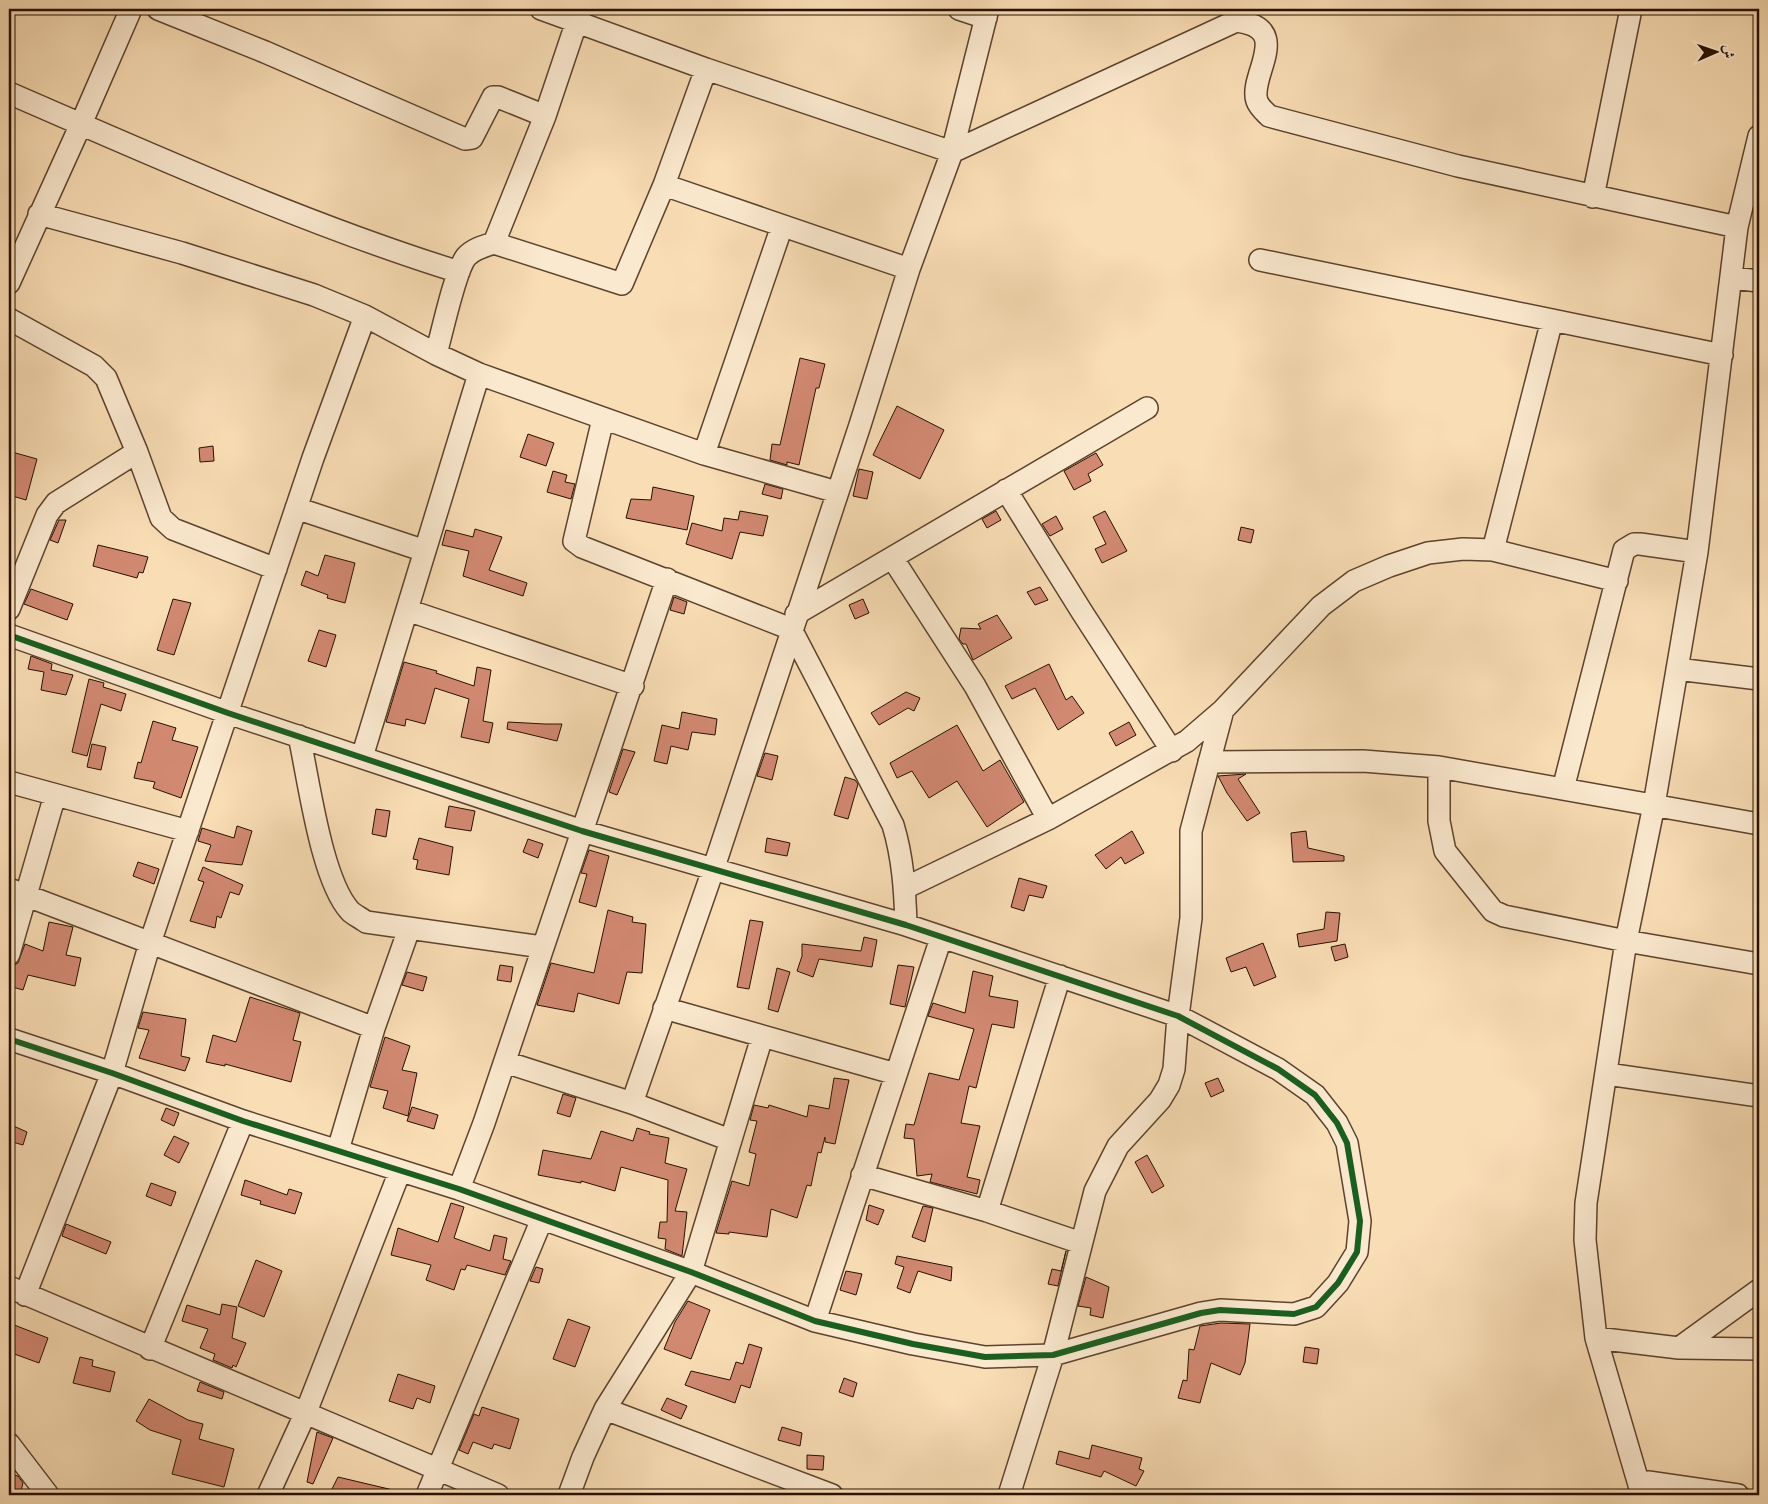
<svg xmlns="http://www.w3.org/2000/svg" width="1768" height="1504" viewBox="0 0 1768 1504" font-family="'Libre Bodoni',Amiri,serif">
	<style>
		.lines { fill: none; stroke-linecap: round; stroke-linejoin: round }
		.stream { stroke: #6e776a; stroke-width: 5.5 }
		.building { fill: #d28972; stroke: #271000 }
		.minor-casing { stroke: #5c432d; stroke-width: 24 }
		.minor { stroke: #fbe9cf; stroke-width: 21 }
		.cycleway-casing { stroke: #fbe9cf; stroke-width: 9 }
		.cycleway { stroke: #1b5e20; stroke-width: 6 }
	</style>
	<rect width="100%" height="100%" fill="#f9ddb5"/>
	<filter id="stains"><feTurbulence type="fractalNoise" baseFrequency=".004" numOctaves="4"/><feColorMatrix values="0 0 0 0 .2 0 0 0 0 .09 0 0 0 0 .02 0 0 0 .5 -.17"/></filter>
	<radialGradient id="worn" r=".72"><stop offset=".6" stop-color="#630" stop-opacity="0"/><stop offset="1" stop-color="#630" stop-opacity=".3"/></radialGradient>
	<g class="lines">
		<path class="stream" d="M1365 12V9"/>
	</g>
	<path class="building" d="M800 358 825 364 819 388H816L799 465 787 462V465L770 460 772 444 780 445Z
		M897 406 944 430 920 479 873 455Z
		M528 434 554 443 546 466 520 457Z
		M213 446 214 461 200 462 199 448Z
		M12 452 37 459 26 500 9 495V463Z
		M1096 453 1103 465 1088 474 1091 481 1074 490 1064 471Z
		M859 469 873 472 867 499 853 496Z
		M553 471 567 475 565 482 575 484 571 499 547 492Z
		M765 484 783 489 781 499 762 494Z
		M653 487 694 496 687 530 626 518 631 499 651 500Z
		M740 511 768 516 763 536 740 532 732 559 686 544 692 523 722 531 724 518 738 520Z
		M996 511 1001 520 987 528 982 519Z
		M1105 511 1127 551 1102 563 1095 549 1106 544 1093 517Z
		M1056 516 1063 529 1050 536 1042 524Z
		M59 520H66L58 543 50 540Z
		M1241 527 1254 530 1251 543 1238 540Z
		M475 529 502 537 489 570 527 583 523 596 463 576 469 551 442 545 446 530 473 537Z
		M98 545 148 557 143 573 139 572 137 578 93 566Z
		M325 555 355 563 345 603 327 598 328 595 301 585 306 571 318 576Z
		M1040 587 1048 600 1035 605 1027 592Z
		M31 589 73 604 67 620 24 604Z
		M674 597 687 602 684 614 670 610Z
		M173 599 191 603 174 655 157 650Z
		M863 599 869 613 855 619 849 605Z
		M997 615 1012 638 973 660 966 644H963L959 639 961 628 981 629 978 624Z
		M319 630 336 635 326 667 308 661Z
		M31 656 52 664 51 670 73 675 66 695 41 690 44 672 28 669Z
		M404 662 437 671 436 673 474 686 477 667 491 670 483 721 493 723 489 743 461 737 469 699 435 688 425 724 406 719 405 726 386 722Z
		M1049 664 1066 700 1072 696 1084 713 1058 730 1035 688 1012 699 1005 686Z
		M89 679 104 683 103 687 126 694 121 711 101 704 87 756 72 752Z
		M906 692 920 698 914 711 908 708 879 725 871 713Z
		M682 712 717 719 715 735 692 732 688 750 671 746 667 764 654 761 662 725 679 729Z
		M153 721 176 728 172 740 198 747 181 798 153 788 155 782 134 778 138 762 141 763Z
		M508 722 545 724H562L557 741 507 729Z
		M1129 722 1136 735 1116 746 1109 733Z
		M957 725 983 771 1000 760 1024 802 987 827 957 781 929 798 912 771 897 778 890 763Z
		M92 744 106 747 101 770 87 767Z
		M623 749 635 752 617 795 609 792Z
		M765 753 778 756 772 780 757 776Z
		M1246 774 1238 779 1260 813 1247 821 1227 793 1218 776Z
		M845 777 855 780 858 784 848 819 834 815Z
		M449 806 475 811 471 831 445 827Z
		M376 809 390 811 386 837 372 834Z
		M237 826 252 831 242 865 205 861 211 845 198 841 202 828 234 838Z
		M1132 831 1144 853 1125 864 1121 857 1106 869 1095 855Z
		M1306 831 1308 848 1344 856V861L1293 862 1291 833Z
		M419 838 453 847 449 875 416 869 418 860 413 859Z
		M767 838 790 843 787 856 765 852Z
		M528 839 543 844 538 858 523 852Z
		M589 850 609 856 596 907 579 902 587 874 581 873Z
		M138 862 159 869 154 884 133 876Z
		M203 867 243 885 239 895 230 892 221 918 217 916 215 928 190 921 204 882 198 880Z
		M1019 878 1047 886 1043 898 1029 895 1024 911 1011 907Z
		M608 910 633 917 632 922 646 924 642 973 627 972 619 1004 578 993 574 1012 537 1005 551 963 594 973Z
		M1326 912 1340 913 1337 941 1299 947 1297 934 1324 929Z
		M750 920 763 922 749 989 737 987Z
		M49 922 73 927 66 955 81 958 75 986 28 975 23 990 9 986 11 966 18 963 25 944 43 951Z
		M864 937 877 940 872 967 819 959 813 977 797 971 802 956V944L861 951Z
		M1263 943 1276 977 1254 986 1246 967 1231 972 1226 958Z
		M1345 944 1348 957 1335 961 1331 947Z
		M500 965 513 967 511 982 497 980Z
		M898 965 914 967 905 1007 890 1004Z
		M777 968 790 972 778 1012 768 1009Z
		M973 971 993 976 989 996 1018 1001 1014 1028 992 1024 976 1088 969 1086 961 1123 980 1126 967 1177 980 1180 977 1194 930 1182 932 1174 917 1176 914 1139 904 1138 906 1124 914 1125 929 1073 959 1080 974 1029 928 1016 933 1003 965 1013Z
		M407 972 427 977 423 991 402 985Z
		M250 997 300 1013 293 1040 301 1042 291 1082 225 1064V1066L206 1062 213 1035 236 1042Z
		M143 1012 186 1019 181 1056 190 1058 185 1071 139 1058 149 1030 138 1028Z
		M385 1037 410 1046 402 1070 417 1073 408 1116 383 1108 388 1091 370 1087Z
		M834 1078 849 1080 835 1144 825 1142V1137L821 1153 818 1152 811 1186 807 1185 797 1218 771 1209 767 1237 729 1232V1234L716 1233 732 1181 749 1186 756 1154 749 1152 757 1121 750 1120 754 1105 768 1108 769 1105 807 1117 809 1105 829 1109Z
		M1218 1078 1224 1091 1211 1097 1205 1083Z
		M563 1094 576 1098 570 1117 557 1113Z
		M412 1107 438 1115 434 1129 407 1121Z
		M166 1108 179 1113 174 1126 161 1120Z
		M9 1124 27 1132 23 1145 9 1141Z
		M637 1128 650 1132 649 1134 669 1138 665 1163 687 1169 675 1211 687 1212 682 1256 665 1249 666 1239 658 1238 660 1222H667L668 1180 621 1167 615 1191 581 1181V1183L538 1175 543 1150 591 1159 601 1131 633 1141Z
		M174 1136 189 1143 179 1163 164 1155Z
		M1147 1155 1164 1186 1152 1193 1135 1162Z
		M245 1180 287 1195 289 1189 302 1193 295 1214 260 1204 261 1201 241 1195Z
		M151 1183 176 1192 171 1206 146 1196Z
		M451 1203 464 1207 454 1238 490 1251 494 1235 507 1238 503 1259 511 1261 505 1275 467 1265 465 1270 461 1269 454 1290 426 1280 431 1265 391 1255 398 1228 438 1242Z
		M869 1205 884 1210 878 1225 866 1220Z
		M923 1206 933 1208 925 1242 912 1237Z
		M66 1224 111 1242 106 1254 62 1236Z
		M1066 1251 1058 1286 1048 1284 1052 1269 1061 1271Z
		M897 1256 952 1267 951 1281 918 1271 910 1293 897 1288 904 1267 895 1264Z
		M256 1260 282 1271 264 1317 238 1306Z
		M536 1267 543 1269 539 1283 530 1281Z
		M846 1271 862 1274 856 1295 840 1290Z
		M1086 1277 1109 1287 1103 1318 1090 1315 1091 1308 1078 1306Z
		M688 1301 710 1310 691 1359 664 1349 675 1322Z
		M222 1304 237 1307 232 1338 246 1343 236 1367 233 1365 232 1368 213 1360 215 1354 200 1348 208 1329 182 1321 187 1305 220 1315Z
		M568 1319 590 1327 575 1367 553 1359Z
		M9 1323 48 1338 39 1363 9 1352Z
		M1221 1323 1250 1324 1245 1363 1240 1375 1211 1363 1200 1403 1178 1398 1183 1380 1187 1381 1189 1349 1194 1350 1200 1326Z
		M749 1344 762 1348 750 1388 741 1385 735 1403 685 1385 691 1371 730 1380 736 1362 743 1364Z
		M1305 1347 1319 1349 1317 1364 1303 1362Z
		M80 1357 93 1360 92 1366 115 1372 110 1392 73 1383Z
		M398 1374 435 1386 430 1403 417 1398 413 1409 389 1401Z
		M844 1378 857 1383 853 1397 839 1392Z
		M200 1382 224 1392 222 1399 197 1391Z
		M667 1398 687 1406 681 1419 661 1410Z
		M149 1399 188 1420 203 1424 199 1439 234 1449 224 1487 172 1474 181 1440 150 1430 136 1421Z
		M482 1407 519 1419 510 1449 494 1444 492 1449 473 1442 468 1454 459 1450 474 1414 479 1416Z
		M782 1427 802 1433 800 1446 778 1440Z
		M317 1432 333 1438 313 1484 307 1482Z
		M1092 1445 1142 1458 1139 1469 1144 1471 1136 1486 1104 1471 1101 1477 1056 1464 1059 1451 1089 1459Z
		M807 1455 824 1456 823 1470 807 1469Z
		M9 1474 18 1476 23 1483 21 1491 9 1488Z
		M338 1477 393 1490 392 1495H329Z"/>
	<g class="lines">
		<defs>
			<path id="minor" d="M158 9 265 52 465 139 472 138 493 97H498L545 116
				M541 9 706 69 952 152 1236 21C1295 28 1248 76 1257 101 1259 107 1265 112 1269 116L1458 166 1737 227
				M959 9 986 18
				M9 93C157 157 305 224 459 272
				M664 185 909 269
				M1593 197 1631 9
				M39 214 182 253 314 295 365 316 436 354 479 374 704 454 837 492
				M494 243 622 284 664 185 706 69
				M1260 260 1722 355
				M1732 278 1759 281
				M9 283 81 124 131 9
				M9 319 94 366 106 378 137 452 161 518 173 529 276 569
				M436 354C442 333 455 271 466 257 473 249 484 246 494 243L545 116 581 9
				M603 419 574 541 582 547 791 629 893 825C903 858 905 891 906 925
				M704 454 782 226
				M1006 490 1082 612 1172 751
				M296 508 425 551
				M1493 550 1552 320
				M893 559 975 686 1048 819
				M9 609 47 515 56 503 137 452
				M407 610 633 686
				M796 614 1147 408
				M9 635 228 713 582 831 906 925 1178 1016 1278 1069 1315 1095 1337 1123 1347 1143 1360 1221 1357 1252 1338 1283 1316 1307 1294 1314 1220 1310 1201 1313 1053 1355 985 1357 913 1344 815 1321 691 1272 459 1189 243 1121 112 1073 9 1039
				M1677 669 1759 679
				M299 736C309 781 321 879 350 911 354 915 361 918 366 922L542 947
				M362 757 479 374
				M1209 762 1363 761 1439 767 1759 824
				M1439 767V821L1445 851 1493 911 1504 916 1626 941 1759 964
				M9 782 188 831
				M1563 789 1624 550 1634 544H1640L1697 552
				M905 888 1048 819 1187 741 1223 710 1321 606 1354 581 1389 566 1428 553 1463 549 1493 550 1617 581
				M9 889 374 1028
				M9 954 55 795
				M664 1008 896 1074
				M505 1062 632 1103 730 1140
				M1607 1074 1759 1096
				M632 1103 713 870 860 425 909 269 952 152 988 9
				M338 1150 374 1028 409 929
				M862 1175 987 1211 1060 976
				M459 1189 484 1123 667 579
				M987 1211 1081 1243
				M9 1287 498 1495
				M25 1295 112 1073 150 943 313 458 365 316
				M815 1321 941 938
				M1596 1338 1679 1348 1759 1349
				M1679 1348 1759 1290
				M150 1349 243 1121
				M605 1409 832 1495
				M9 1444 48 1495
				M1648 1482 1738 1495
				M268 1495 306 1412 400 1171
				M427 1495 542 1219
				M569 1495 583 1457 605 1409 691 1272 762 1037
				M1009 1495 1053 1355 1095 1191 1118 1146 1160 1100 1169 1085 1174 1069 1178 1016 1191 918V831L1223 710
				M1642 1495 1596 1338 1585 1240 1586 1203 1626 941 1654 805 1697 552 1737 227 1759 136"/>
		</defs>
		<use href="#minor" class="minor-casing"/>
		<use href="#minor" class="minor"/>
		<defs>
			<path id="cycleway" d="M9 635 228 713 582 831 906 925 1178 1016 1278 1069 1315 1095 1337 1123 1347 1143 1360 1221 1357 1252 1338 1283 1316 1307 1294 1314 1220 1310 1201 1313 1053 1355 985 1357 913 1344 815 1321 691 1272 459 1189 243 1121 112 1073 9 1039"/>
		</defs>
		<use href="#cycleway" class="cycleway-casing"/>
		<use href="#cycleway" class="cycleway"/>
	</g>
	<rect width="1768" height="1504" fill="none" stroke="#f9ddb5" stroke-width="30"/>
	<rect x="10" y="10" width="1748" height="1484" fill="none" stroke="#271000" stroke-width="2.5"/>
	<rect x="15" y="15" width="1738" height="1474" fill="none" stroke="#271000"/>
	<g transform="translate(1716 52) rotate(88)" stroke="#fbe9cf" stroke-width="4" paint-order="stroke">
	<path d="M0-4L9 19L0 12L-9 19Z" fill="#271000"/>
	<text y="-8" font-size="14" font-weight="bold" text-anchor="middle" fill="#271000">ش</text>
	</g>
	<rect width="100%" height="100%" filter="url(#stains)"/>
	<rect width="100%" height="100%" fill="url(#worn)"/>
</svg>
